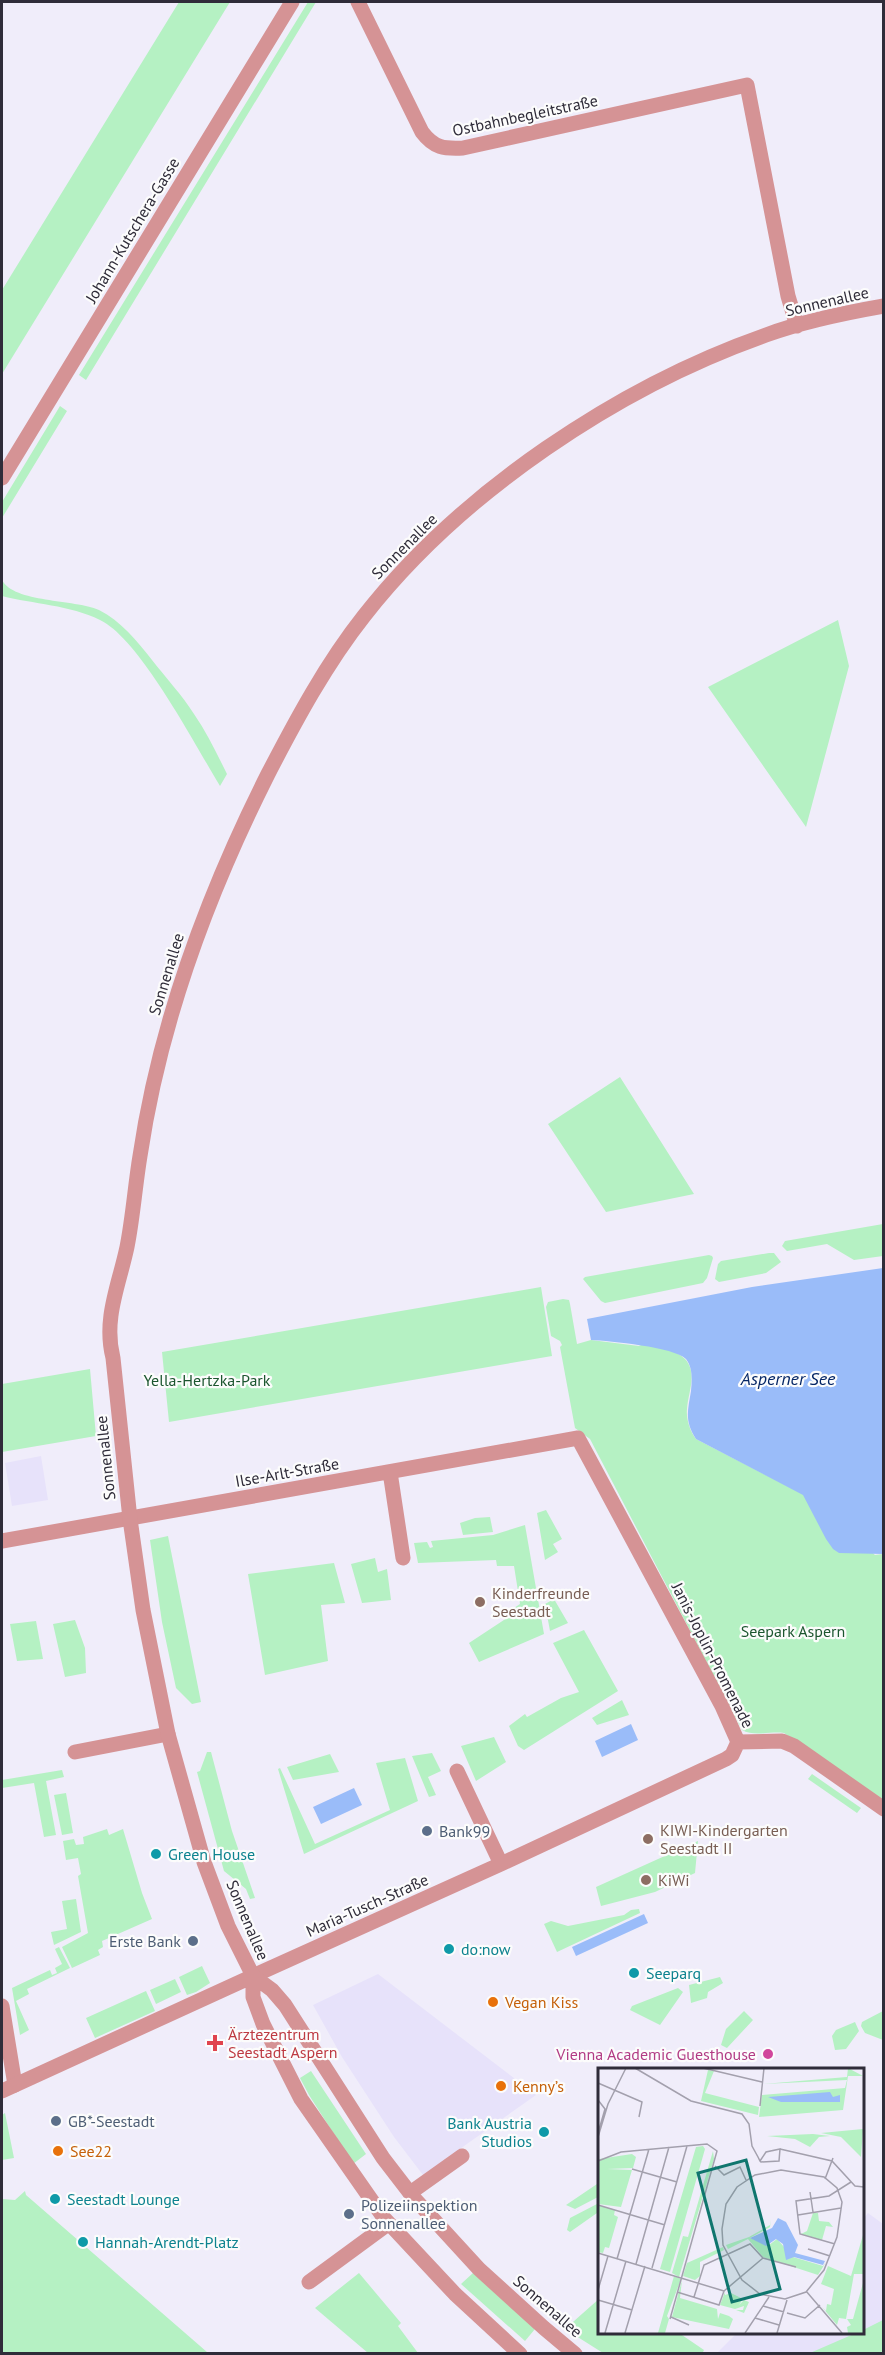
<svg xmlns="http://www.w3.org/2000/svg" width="885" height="2355" viewBox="0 0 885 2355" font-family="'PT Sans',sans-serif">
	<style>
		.built { fill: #e7e2fa }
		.green { fill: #b5f1c3 }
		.water { fill: #9abcf9 }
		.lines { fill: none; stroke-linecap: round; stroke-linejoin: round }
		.minor { stroke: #d59395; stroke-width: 15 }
		.tertiary { stroke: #d59395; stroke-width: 15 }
		.education-dot { fill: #8d6e63; stroke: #fcfcfc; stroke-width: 2 }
		.service-dot { fill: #5c6f8a; stroke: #fcfcfc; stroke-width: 2 }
		.culture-dot { fill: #0f9aa8; stroke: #fcfcfc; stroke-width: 2 }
		.food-dot { fill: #e8710a; stroke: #fcfcfc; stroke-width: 2 }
		.health-dot { fill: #e0444e; stroke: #fcfcfc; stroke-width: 2 }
		.hotel-dot { fill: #d1479c; stroke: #fcfcfc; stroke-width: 2 }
		.labels { text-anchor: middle; stroke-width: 4.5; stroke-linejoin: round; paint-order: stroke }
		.street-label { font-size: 16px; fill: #2f2c39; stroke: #fcfcfc }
		.park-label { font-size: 16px; fill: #1c562f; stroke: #fcfcfc }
		.education-label { font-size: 16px; fill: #785e54; stroke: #fcfcfc; text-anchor: start }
		.service-label { font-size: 16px; fill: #4e5e75; stroke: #fcfcfc; text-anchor: start }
		.culture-label { font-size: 16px; fill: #0d838f; stroke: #fcfcfc; text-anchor: start }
		.food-label { font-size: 16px; fill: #c56008; stroke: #fcfcfc; text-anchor: start }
		.health-label { font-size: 16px; fill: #be3a42; stroke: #fcfcfc; text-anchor: start }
		.hotel-label { font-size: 16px; fill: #b23c85; stroke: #fcfcfc; text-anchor: end }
		.water-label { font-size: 18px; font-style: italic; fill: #052666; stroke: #fcfcfc }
		.inset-road { fill: none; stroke: #a3a0ad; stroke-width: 1.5 }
		.view { fill: #0f766e; fill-opacity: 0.15; stroke: #0f766e; stroke-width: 3 }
		.inset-edge { fill: none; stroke: #2f2c39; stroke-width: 3 }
	</style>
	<rect width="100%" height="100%" fill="#f0edfa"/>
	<path class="built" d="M41 1456 48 1500 12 1506 5 1463Z
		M378 1974 536 2095 423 2175 394 2137 342 2057 313 2005Z
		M868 2213 883 2224V2353L716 2354 737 2333 862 2332 863 2219Z"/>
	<path class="green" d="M179 2H230L2 374V290Z
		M308 2H316L86 380 79 375Z
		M60 406 67 411 2 518V502Z
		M2 580C14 603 74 599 99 610 121 621 137 641 152 660 166 678 182 695 194 714 207 733 217 754 227 774L220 786C195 745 140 639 100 620 70 605 33 604 2 596Z
		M838 620 849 666 806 827 708 687Z
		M620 1077 694 1194 606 1212 548 1124Z
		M883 1224V1256L854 1260 827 1244 787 1251 782 1246 785 1241Z
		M769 1253H774L781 1262 766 1273 719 1282 715 1279 718 1264 721 1261Z
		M709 1255 712 1256 713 1258 707 1278 703 1283 605 1303 601 1301 583 1279 585 1277Z
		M541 1287 552 1356 169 1422 162 1352Z
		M563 1299 569 1300 570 1304 577 1344 591 1340 639 1346 647 1342C658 1347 677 1350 685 1359 698 1373 688 1393 687 1409 686 1419 690 1431 696 1439L797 1491 801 1487 875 1555 883 1554V1801L784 1733C771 1731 754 1737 742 1730L590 1439 575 1428 560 1347 562 1345 560 1341 551 1336 546 1307 548 1302Z
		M90 1369 96 1436 2 1452V1384Z
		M546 1510 562 1539 553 1544 558 1552 545 1560 537 1513Z
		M490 1517 493 1532 463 1535 460 1523 475 1518Z
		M525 1525 544 1634 479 1662 469 1643 510 1616 508 1612 520 1604 514 1566H497L496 1560 418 1563 414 1543 427 1542 430 1548 433 1547 431 1541 493 1535Z
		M168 1536 201 1702 192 1704 176 1688 162 1622 150 1540Z
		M375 1558 378 1572 387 1569 391 1600 362 1603 351 1564Z
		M334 1563 345 1603 321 1605 328 1661 265 1675 248 1574Z
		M554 1599 568 1623 550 1631 545 1604Z
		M75 1620 85 1648 86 1673 65 1677 53 1624Z
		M36 1621 43 1659 17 1661 10 1624Z
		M584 1630 618 1691 524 1750 518 1746 509 1726 525 1714 527 1717 561 1698 579 1692 553 1643Z
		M622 1700 629 1715 597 1725 592 1718Z
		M494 1737 506 1762 476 1781 461 1746Z
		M207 1752H211L232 1831 255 1898 250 1899 246 1889 224 1871 197 1772 200 1771Z
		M432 1753 441 1771 428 1777 436 1795 429 1797 412 1756Z
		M330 1754 339 1772 293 1780 287 1767Z
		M405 1758 418 1801 304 1854 278 1769 280 1768 315 1844 390 1810 376 1763Z
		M62 1770 64 1777 46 1781 56 1835 44 1837 34 1783 2 1788V1780Z
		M812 1774 861 1808 857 1813 808 1779Z
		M66 1793 73 1833 62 1835 54 1795Z
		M107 1829 109 1835 123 1829 142 1893 152 1919 102 1941 103 1947 98 1950 100 1955 72 1968 62 1947 88 1933 78 1876 81 1874 78 1858 66 1860 63 1841 74 1839 76 1845 84 1844 83 1837Z
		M698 1841 695 1873 655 1892 601 1906 596 1887Z
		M76 1899 81 1932 54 1945 51 1932 67 1929 62 1901Z
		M639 1909 640 1913 557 1952 544 1924 551 1921 568 1926 624 1915 631 1910Z
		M59 1947 70 1968 27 1989 29 1994 16 2001 29 2030 20 2035 12 1988 50 1970 52 1975 57 1973 55 1968 62 1964 55 1949Z
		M202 1966 210 1983 196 1992 187 1995 179 1977Z
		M720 1977 723 1983 708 1992 707 1998 691 2003 689 1985Z
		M175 1979 181 1992 156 2004 150 1990Z
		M678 1988 683 1992 660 2025 630 2010 632 2006Z
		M146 1991 155 2011 95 2038 86 2018Z
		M744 2011 753 2020 727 2048 721 2045 726 2029Z
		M883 2011V2040L865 2033 861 2026 862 2022Z
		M855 2022 859 2031 846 2049 835 2050 832 2036 836 2030Z
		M311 2071 366 2154 353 2164 309 2095 300 2078Z
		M5 2113 14 2158 2 2160V2115Z
		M600 2182V2196L575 2209 566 2205Z
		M25 2191 26 2195 207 2352 2 2353V2199L15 2200Z
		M597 2204V2213L570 2232 567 2230 570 2218Z
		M359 2273 401 2323 398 2326 418 2353H368L315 2308Z
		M473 2273 535 2329 525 2341 461 2284Z
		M600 2298V2332L679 2333 704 2350 702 2354 603 2353 565 2329Z
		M883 2320V2352L881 2353H810L856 2333 862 2332 863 2330Z"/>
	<path class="water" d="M883 1268V1554L839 1553 833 1549 826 1539 803 1495 696 1439C684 1421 688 1410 691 1391 692 1380 693 1368 686 1359 674 1347 610 1341 591 1340L587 1319 752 1287Z
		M631 1724 638 1740 602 1757 595 1741Z
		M354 1788 362 1805 321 1824 313 1807Z
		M644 1914 648 1923 576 1956 572 1947Z"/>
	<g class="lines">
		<path class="minor" d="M390 1472 403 1558
			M2 1541 578 1438 722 1706 738 1742
			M738 1742 782 1741 794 1746 884 1809
			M75 1752 168 1734
			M457 1771 501 1864
			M253 1976 501 1864 726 1759 732 1755 738 1742
			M2 2006 15 2085
			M410 2193 462 2156
			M309 2282 388 2224"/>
		<path class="tertiary" d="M358 2 422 132C434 148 444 149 463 148L747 85 788 296 797 326
			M2 478 292 2
			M253 1976 272 1990 285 2005 383 2158 413 2197 479 2269 544 2328 575 2354
			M2 2091 253 1976
			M520 2354 455 2294 384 2218 301 2099 263 2024 253 1997V1976L228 1926 204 1862 168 1734 143 1610 130 1519 113 1358C103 1319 119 1285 127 1247 133 1217 135 1186 140 1156 160 1021 207 895 268 774 296 720 326 664 364 616 461 492 618 387 766 335 804 321 844 313 884 306"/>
	</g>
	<g class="education-dot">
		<circle cx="480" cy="1602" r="6"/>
		<circle cx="648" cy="1839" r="6"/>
		<circle cx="646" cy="1880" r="6"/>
	</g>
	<g class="service-dot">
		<circle cx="427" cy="1831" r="6"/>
		<circle cx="193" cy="1941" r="6"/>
		<circle cx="56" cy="2121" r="6"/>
		<circle cx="349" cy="2214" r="6"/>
	</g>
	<g class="culture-dot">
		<circle cx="156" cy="1854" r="6"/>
		<circle cx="449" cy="1949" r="6"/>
		<circle cx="634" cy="1973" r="6"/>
		<circle cx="544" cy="2132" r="6"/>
		<circle cx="55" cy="2199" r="6"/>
		<circle cx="83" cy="2242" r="6"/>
	</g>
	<g class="food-dot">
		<circle cx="493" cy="2002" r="6"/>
		<circle cx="501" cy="2086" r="6"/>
		<circle cx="58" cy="2151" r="6"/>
	</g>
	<path class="health-dot" d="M212 2034h6v6h6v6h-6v6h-6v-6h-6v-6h6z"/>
	<circle class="hotel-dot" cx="768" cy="2054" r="6"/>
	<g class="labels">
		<g class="street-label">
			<text transform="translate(525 115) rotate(-12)" y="6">Ostbahnbegleitstraße</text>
			<text transform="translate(132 230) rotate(-59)" y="6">Johann-Kutschera-Gasse</text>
			<text transform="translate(827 301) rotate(-13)" y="6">Sonnenallee</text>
			<text transform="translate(404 546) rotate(-45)" y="6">Sonnenallee</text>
			<text transform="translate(166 974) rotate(-73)" y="6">Sonnenallee</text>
			<text transform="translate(105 1458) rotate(-96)" y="6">Sonnenallee</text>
			<text transform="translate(287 1472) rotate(-10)" y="6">Ilse-Arlt-Straße</text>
			<text transform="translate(713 1655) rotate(63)" y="6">Janis-Joplin-Promenade</text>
			<text transform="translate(367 1905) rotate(-24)" y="6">Maria-Tusch-Straße</text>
			<text transform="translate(248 1920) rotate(67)" y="6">Sonnenallee</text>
			<text transform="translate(548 2306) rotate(41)" y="6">Sonnenallee</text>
		</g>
		<g class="park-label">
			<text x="207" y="1386">Yella-Hertzka-Park</text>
			<text x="793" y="1637">Seepark Aspern</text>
		</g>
		<g class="education-label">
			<text x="492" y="1599">Kinderfreunde<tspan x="492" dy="18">Seestadt</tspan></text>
			<text x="660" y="1836">KIWI-Kindergarten<tspan x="660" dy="18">Seestadt II</tspan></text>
			<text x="658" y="1886">KiWi</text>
		</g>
		<g class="service-label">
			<text x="439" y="1837">Bank99</text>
			<text x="181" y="1947" text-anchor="end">Erste Bank</text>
			<text x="68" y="2127">GB*-Seestadt</text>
			<text x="361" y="2211">Polizeiinspektion<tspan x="361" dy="18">Sonnenallee</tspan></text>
		</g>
		<g class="culture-label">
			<text x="168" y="1860">Green House</text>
			<text x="461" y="1955">do:now</text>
			<text x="646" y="1979">Seeparq</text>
			<text x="532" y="2129" text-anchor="end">Bank Austria<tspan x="532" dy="18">Studios</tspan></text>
			<text x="67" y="2205">Seestadt Lounge</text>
			<text x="95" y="2248">Hannah-Arendt-Platz</text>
		</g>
		<g class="food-label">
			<text x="505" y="2008">Vegan Kiss</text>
			<text x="513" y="2092">Kenny’s</text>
			<text x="70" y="2157">See22</text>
		</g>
		<g class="health-label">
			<text x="228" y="2040">Ärztezentrum<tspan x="228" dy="18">Seestadt Aspern</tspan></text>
		</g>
		<g class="hotel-label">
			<text x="756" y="2060">Vienna Academic Guesthouse</text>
		</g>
		<g class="water-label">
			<text x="788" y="1385">Asperner See</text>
		</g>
	</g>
	<g transform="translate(598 2068)">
		<rect width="266" height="266" fill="#f0edfa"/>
		<path d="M250 0 265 8H250L245 42 161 49 164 27 247 20 249 12 165 16 249 9ZM110 2 116 3 107 25 161 39 160 47 103 33ZM265 61 263 89 243 69 223 65ZM215 66 232 68 221 69 212 79 197 71 169 68ZM105 78 107 81 72 204 62 201 98 79ZM115 83 116 91 81 209 74 205 85 168 90 169ZM34 86 38 89 35 100 9 101 34 102 23 139 0 136 1 91ZM0 137 17 142 16 147 20 149 11 180 7 179 5 185 0 184ZM106 138 89 195 125 179 126 182 102 194V208L97 212 85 208ZM215 145H220L221 153 231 154 235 159 228 158 224 172 203 166 209 163ZM173 151 172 159 152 170 171 177 179 171 195 189 225 198 228 194 220 207 165 189 150 171 130 181 128 177 151 169 172 157ZM265 167V206H256L248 251 241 250 239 257 224 239 228 243 229 236 233 237 236 221 223 216 225 211 230 198 253 208ZM76 208 83 211 69 248 71 251 67 265H60ZM84 212 82 230 119 241 120 251 122 245 131 248 135 251 131 261 74 249ZM265 215V265H250L249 259 253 257 249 251H255ZM127 224V227L133 225 145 231 141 237 146 232 151 234 146 245 138 242H145L146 238 137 241 122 237Z" fill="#b5f1c3"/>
		<path d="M232 24 235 29 242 27V34H183L170 29ZM180 150 188 154 200 177 197 185 227 193 225 197 196 189 188 192 185 176 178 171 168 178 152 170 174 160Z" fill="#9abcf9"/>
		<path class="inset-road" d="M37 0 93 33 144 46 151 56 154 78 160 89 162 93 163 94 181 93 182 81 168 84 162 93M105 0 164 14M0 15 44 34 41 49M0 32 7 41 0 65M162 38 166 0M0 69 10 36 28 0M182 81 234 93 257 118 266 119M0 93 23 84 109 76 119 83 72 251M117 98 126 107 142 99 148 112M34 101 79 114M183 102 226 109 239 120 244 134 239 169 226 202 208 224 187 231 162 226 144 212 125 177 124 161 128 136 139 119 157 107ZM227 111 235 90M212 124 215 144M0 137 67 157M200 147 243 140M237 176 202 166 198 133 231 128 253 114M210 181 232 188M0 185 126 223M19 191 51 81M38 196 71 79M54 200 89 78M0 222 10 188M126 223 165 190M208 223 244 265M79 224 121 237 126 223M96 229 106 197 152 176 165 190 198 199M0 232 34 242M165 238 186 244M189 245 207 250 222 237M73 249 91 257M157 250 181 257M7 265 28 193M27 265 47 198M147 265 171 229M179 265 189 232"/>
		<path class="view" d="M148 92 182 221 134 234 100 105Z"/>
		<rect width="266" height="266" class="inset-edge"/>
	</g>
	<rect width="885" height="2355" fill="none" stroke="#2f2c39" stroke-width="6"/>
</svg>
